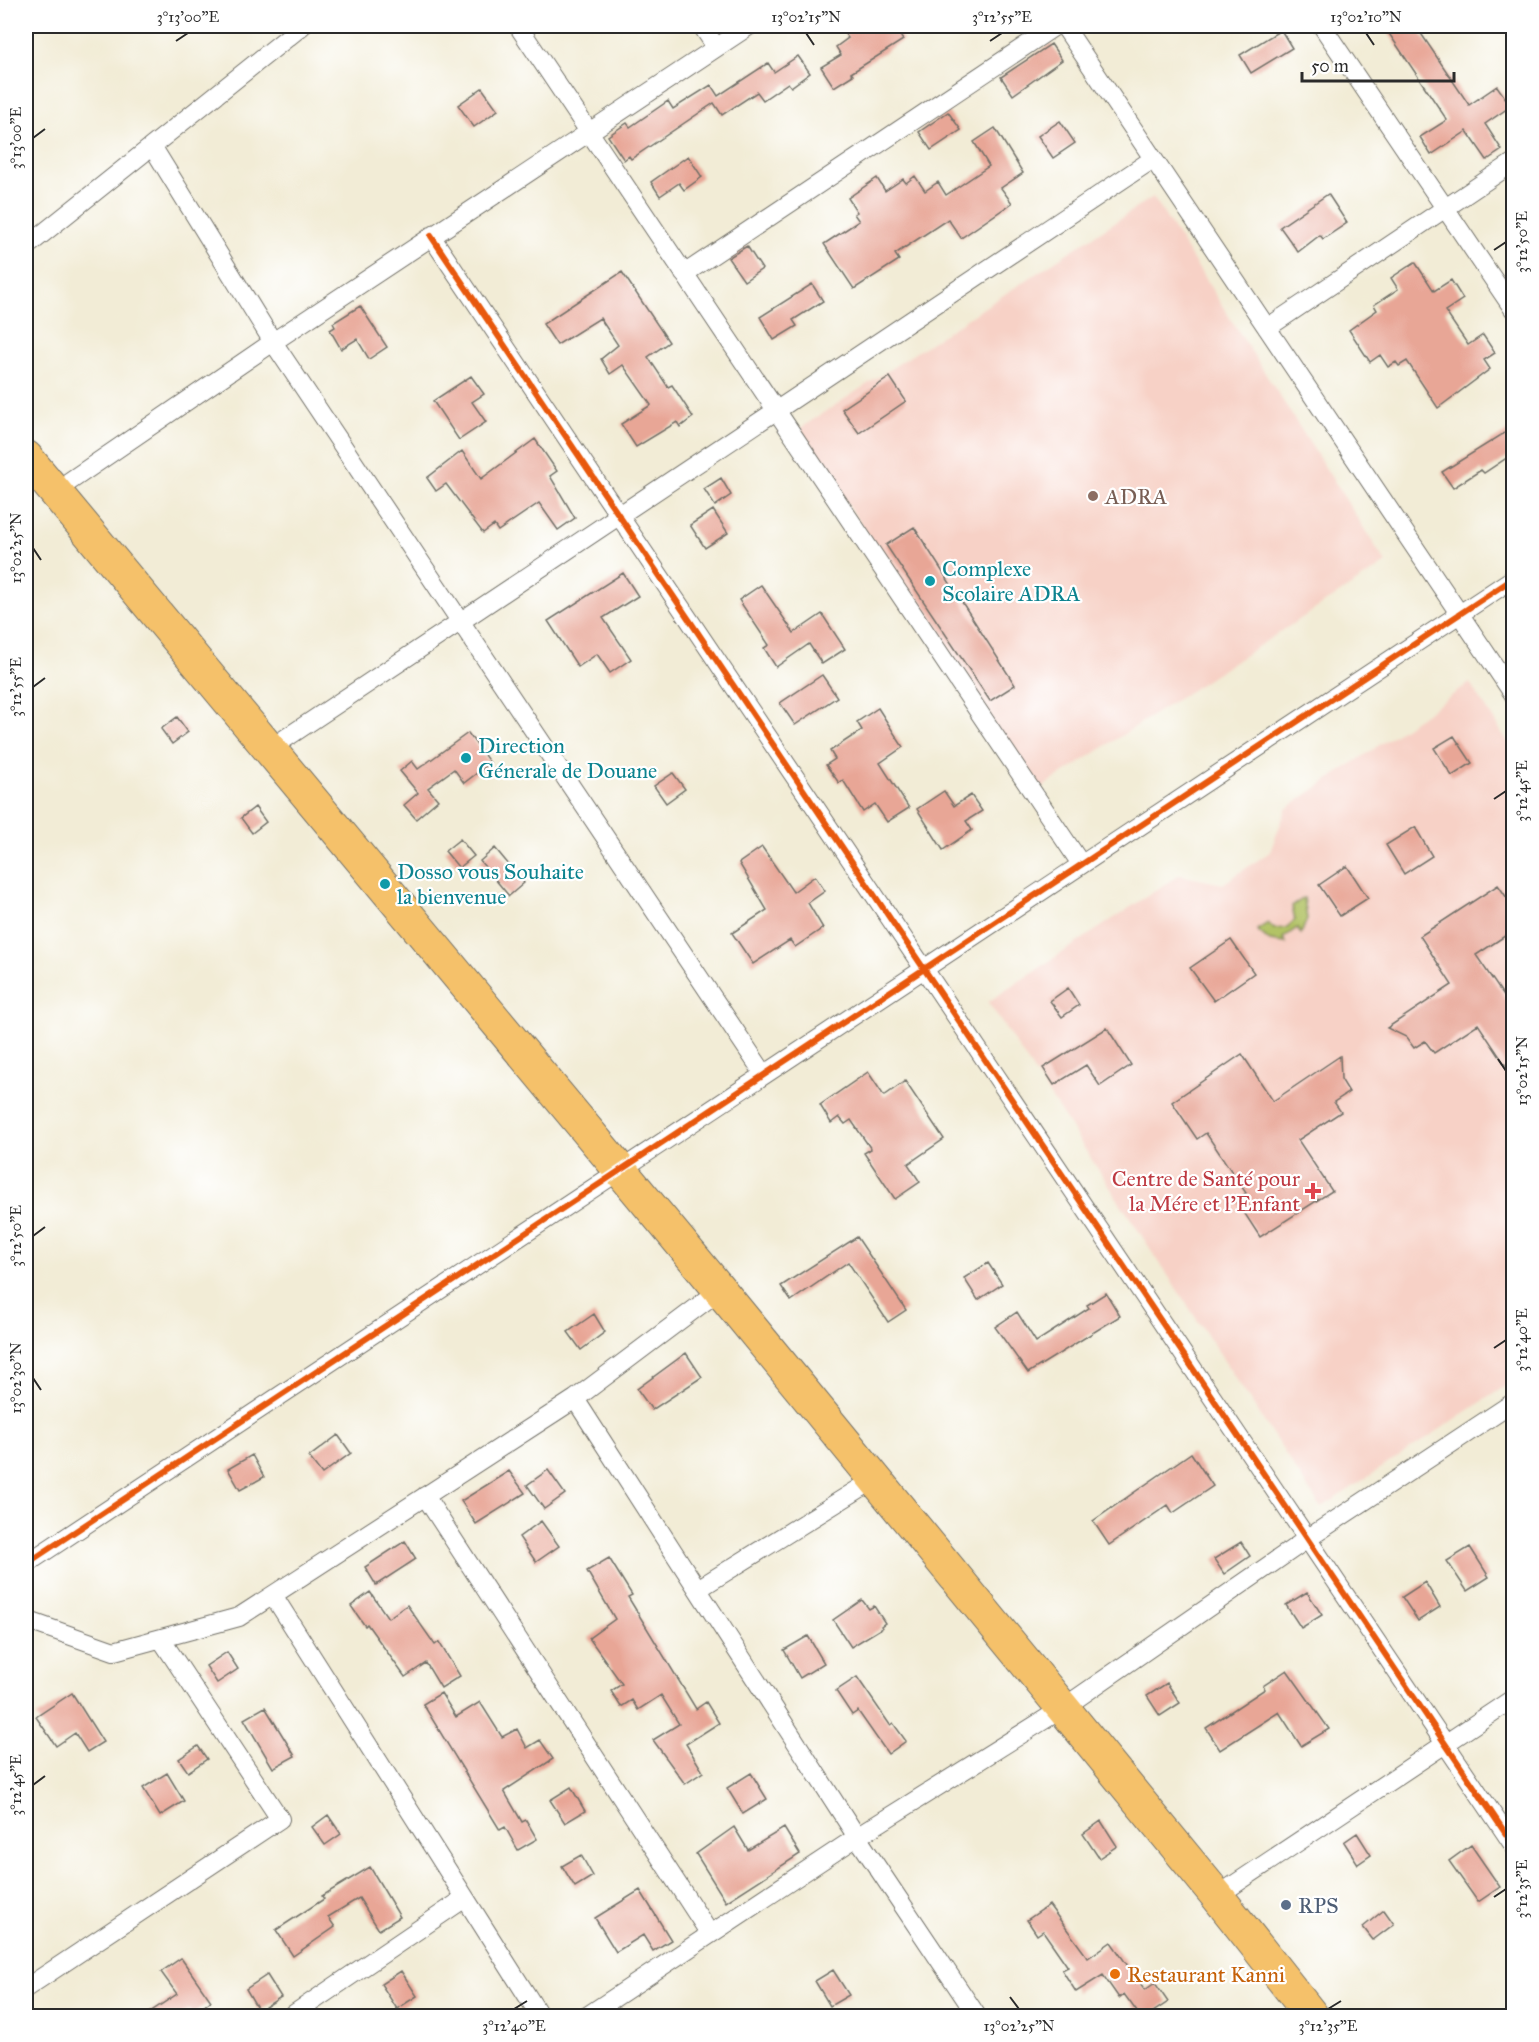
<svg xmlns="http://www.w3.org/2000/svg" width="1539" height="2042" viewBox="0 0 1539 2042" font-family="'IM FELL Great Primer',serif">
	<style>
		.built { fill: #f7d1c6 }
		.green { fill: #b2c366; stroke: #6e7748; stroke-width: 1.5 }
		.building { fill: #e8a696 }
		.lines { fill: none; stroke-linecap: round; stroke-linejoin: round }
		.street-casing { stroke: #716f67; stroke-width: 20 }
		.highway-casing { stroke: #716f67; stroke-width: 35 }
		.street { stroke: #fff; stroke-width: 18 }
		.highway { stroke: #f5c16b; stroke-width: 33 }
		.cycleway-casing { stroke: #fff; stroke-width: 10 }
		.cycleway { stroke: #e8590c; stroke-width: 6 }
		.ticks { fill: none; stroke: #2b2b2b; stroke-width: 2 }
		.education-dot { fill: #8d6e63; stroke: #fff; stroke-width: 2 }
		.culture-dot { fill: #0f9aa8; stroke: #fff; stroke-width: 2 }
		.health-dot { fill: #e0444e; stroke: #fff; stroke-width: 2 }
		.service-dot { fill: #5c6f8a; stroke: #fff; stroke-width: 2 }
		.food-dot { fill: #e8710a; stroke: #fff; stroke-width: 2 }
		.labels { text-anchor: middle; stroke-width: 4.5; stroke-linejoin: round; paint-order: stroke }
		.education-label { font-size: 22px; fill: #785e54; stroke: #fff; text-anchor: start }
		.culture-label { font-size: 22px; fill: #0d838f; stroke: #fff; text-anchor: start }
		.health-label { font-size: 22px; fill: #be3a42; stroke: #fff; text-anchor: end }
		.service-label { font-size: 22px; fill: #4e5e75; stroke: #fff; text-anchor: start }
		.food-label { font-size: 22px; fill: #c56008; stroke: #fff; text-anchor: start }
		.neatline { fill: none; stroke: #2b2b2b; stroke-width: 2 }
		.ticks-label { font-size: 15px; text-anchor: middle; fill: #2b2b2b }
	</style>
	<rect width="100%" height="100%" fill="#fff"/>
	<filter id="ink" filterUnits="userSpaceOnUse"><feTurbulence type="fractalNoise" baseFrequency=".0167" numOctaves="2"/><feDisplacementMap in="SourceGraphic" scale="12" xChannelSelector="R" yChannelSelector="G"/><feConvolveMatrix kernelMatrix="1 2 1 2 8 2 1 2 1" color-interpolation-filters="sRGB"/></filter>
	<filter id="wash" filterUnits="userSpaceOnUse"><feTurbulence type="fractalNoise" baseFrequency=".008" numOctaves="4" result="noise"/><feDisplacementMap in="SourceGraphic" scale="24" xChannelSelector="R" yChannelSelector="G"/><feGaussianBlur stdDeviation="1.35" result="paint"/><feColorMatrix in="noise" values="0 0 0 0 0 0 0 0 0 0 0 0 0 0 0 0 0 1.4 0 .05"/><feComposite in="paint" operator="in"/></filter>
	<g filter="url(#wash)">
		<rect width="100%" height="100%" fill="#f2ecd6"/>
		<path class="built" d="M1153 197 1386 563 1035 792 799 429Z
			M1470 683 1513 750V1381L1321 1508 988 1002 1179 875 1223 884 1270 852 1286 809Z"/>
		<path class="green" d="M1304 898 1307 919 1301 934 1297 928 1283 938 1286 943 1270 941 1257 930 1268 923 1274 929 1286 928 1295 920 1292 906Z"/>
		<g id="blocks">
			<path class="building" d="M839 26H894L903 40 851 73 853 75 834 87 821 67 841 55 836 47 848 38Z
				M1384 26H1416L1469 105 1497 86 1511 106 1485 124 1502 150 1487 160 1467 131 1431 155 1420 137 1447 120Z
				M1281 30 1292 48 1251 73 1240 55Z
				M1051 44 1062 60 1013 95 1001 77Z
				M798 56 810 73 791 87 788 83 763 100 757 92 722 115 714 103 631 159 629 156 624 160 608 136 627 123 630 127 668 101 673 109 711 85 718 96 768 63 774 72Z
				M482 88 498 110 474 127 458 105Z
				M948 112 961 130 931 150 919 132Z
				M1060 121 1075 143 1053 158 1038 136Z
				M995 128 1023 173 1001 188 1012 203 961 238 948 219 895 254 899 260 854 289 824 244 859 221 854 214 857 212 848 198 877 178 885 191 903 179 906 183 915 176 925 191 938 182 946 195 989 166 974 142Z
				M688 156 702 177 684 190 679 183 660 196 651 182Z
				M1328 194 1347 223 1323 239 1320 235 1298 252 1280 227Z
				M747 246 762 269 744 281 728 258Z
				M1415 262 1434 291 1451 280 1463 299 1445 311 1468 345 1483 335 1495 353 1484 360 1490 369 1438 408 1407 361 1399 366 1396 362 1388 367 1380 355 1370 362 1349 330 1377 310 1374 305 1398 289 1391 278Z
				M622 272 669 342 648 357 668 387 672 385 693 417 680 427 677 422 636 447 621 424 651 405 623 365 610 374 601 359 618 345 600 318 557 345 543 324Z
				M812 284 823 301 793 320 797 326 774 340 760 317Z
				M360 306 387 347 369 359 357 339 341 349 330 330 335 327 333 323Z
				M471 376 484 394 472 402 486 422 459 440 433 401Z
				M890 377 906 401 859 433 842 409Z
				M1514 427V453L1484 473 1481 470 1453 488 1442 472Z
				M535 439 557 471 550 476 575 518 558 530 539 503 498 531 494 525 483 533 446 484 436 491 427 478 462 451 481 479Z
				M721 478 731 495 715 506 704 489Z
				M713 510 728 533 705 548 690 525Z
				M914 527 1015 685 990 701 886 545Z
				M623 573 638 596 603 618 631 659 610 673 597 654 578 667 548 621Z
				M761 585 794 633 822 614 845 649 822 664 809 644 776 667 764 648 769 645 739 600Z
				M822 675 837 697 795 725 780 703Z
				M878 708 903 747 880 763 909 808 887 822 875 804 863 812 843 780 839 783 826 765 835 759 830 751 862 730 857 722Z
				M177 717 188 732 172 744 161 729Z
				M468 733 490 763 464 783 454 769 428 788 438 800 416 819 404 805 418 793 400 771 412 761 418 769Z
				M1454 736 1472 763 1452 776 1434 748Z
				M673 773 685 789 666 803 654 786Z
				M944 791 954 806 971 795 982 811 966 821 972 830 943 850 917 809Z
				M255 807 266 822 252 833 241 818Z
				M1415 827 1432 856 1404 874 1386 845Z
				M460 839 474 856 459 868 445 851Z
				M762 847 793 892 815 876 825 891 808 903 823 928 795 947 790 940 753 964 732 933 767 910 739 863Z
				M495 848 524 883 509 896 480 861Z
				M1347 866 1368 898 1340 916 1319 885Z
				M1498 885 1514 908V930L1476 955 1514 1011V1078L1478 1024 1434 1053 1425 1041 1414 1048 1406 1037 1387 1028 1452 985 1420 936Z
				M1231 940 1254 973 1214 1001 1190 968Z
				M1068 988 1079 1005 1062 1017 1050 1001Z
				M1107 1028 1131 1065 1100 1086 1086 1065 1054 1085 1043 1068Z
				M1242 1054 1273 1101 1340 1056 1341 1079 1349 1092 1334 1102 1341 1112 1298 1140 1332 1191 1260 1237 1236 1200 1246 1193 1206 1133 1197 1139 1172 1102Z
				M868 1072 884 1096 905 1081 944 1139 908 1164 920 1182 895 1199 864 1153 871 1149 851 1120 845 1124 839 1117 831 1123 820 1105Z
				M857 1237 906 1310 888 1322 848 1262 791 1301 781 1286Z
				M988 1263 1002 1284 978 1300 964 1278Z
				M1106 1293 1120 1316 1028 1373 995 1327 1017 1312 1036 1342 1089 1308 1087 1305Z
				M594 1314 605 1332 581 1350 568 1332Z
				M686 1353 702 1377 652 1410 637 1389Z
				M338 1435 351 1453 322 1474 309 1457Z
				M1191 1453 1213 1486 1173 1513 1168 1505 1109 1545 1093 1521Z
				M252 1455 264 1477 240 1490 228 1469Z
				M548 1470 565 1494 544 1509 527 1485Z
				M509 1471 525 1493 476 1524 461 1501Z
				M541 1521 559 1546 536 1562 519 1537Z
				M405 1541 416 1559 376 1585 365 1567Z
				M1241 1542 1250 1556 1224 1574 1214 1559Z
				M1470 1547 1489 1577 1467 1591 1447 1561Z
				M609 1558 632 1595 628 1597 696 1709 706 1702 719 1723 686 1744 703 1772 685 1784 653 1740 679 1724 661 1695 638 1710 632 1700 621 1707 611 1691 622 1684 589 1638 615 1619 587 1571Z
				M1425 1582 1440 1607 1418 1621 1402 1597Z
				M370 1592 388 1618 407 1605 435 1645 439 1642 460 1676 441 1688 426 1663 405 1677 367 1624 365 1626 351 1606Z
				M1307 1592 1322 1615 1301 1628 1286 1605Z
				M862 1600 869 1609 874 1606 885 1623 881 1626 882 1628 851 1647 833 1620Z
				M808 1636 824 1663 800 1678 784 1650Z
				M227 1652 238 1669 217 1683 206 1666Z
				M1287 1670 1329 1729 1301 1746 1279 1712 1220 1750 1206 1728 1265 1689 1263 1686Z
				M857 1677 890 1725 893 1723 906 1741 888 1754 858 1711 852 1715 836 1691Z
				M1167 1683 1180 1703 1160 1716 1147 1696Z
				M72 1693 103 1742 87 1752 75 1733 56 1746 36 1717Z
				M441 1693 456 1717 480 1702 502 1737 517 1729 527 1748 540 1740 553 1759 504 1791 522 1822 526 1820 537 1839 518 1850 505 1827 500 1830 423 1704Z
				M265 1707 295 1756 273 1768 244 1719Z
				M198 1746 207 1759 188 1772 179 1759Z
				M167 1773 184 1801 160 1816 143 1788Z
				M751 1773 767 1799 743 1814 727 1788Z
				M571 1787 585 1811 565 1823 550 1800Z
				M328 1815 341 1834 325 1845 312 1827Z
				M1101 1821 1117 1846 1099 1858 1083 1834Z
				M734 1827 748 1850 784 1828 800 1854 726 1902 696 1854Z
				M1357 1833 1371 1855 1358 1864 1344 1842Z
				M1471 1845 1500 1887 1478 1902 1449 1861Z
				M581 1855 593 1876 575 1887 562 1866Z
				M370 1867 400 1917 379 1930 359 1898 328 1917 335 1927 293 1956 276 1930 324 1899 322 1896Z
				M640 1890 671 1940 653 1951 643 1935 616 1952 595 1918Z
				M1049 1905 1088 1958 1111 1942 1145 1990 1155 1983 1168 2002 1147 2016H1140L1124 1994 1119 1998 1103 1975 1076 1992 1062 1970 1068 1967 1043 1931 1037 1935 1027 1920Z
				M1384 1910 1394 1924 1373 1940 1363 1927Z
				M181 1958 211 2001 192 2015 189 2010 180 2016H144L177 1994 161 1972Z
				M833 1970 849 1995 830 2006 815 1981Z
				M401 1971 417 1996 397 2009 381 1984Z
				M267 1975 281 1997 259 2011 246 1989Z"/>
		</g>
	</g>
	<g filter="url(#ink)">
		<use href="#blocks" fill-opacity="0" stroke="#716f67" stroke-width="1.5"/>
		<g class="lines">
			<defs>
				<path id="street" d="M518 26 1081 864
					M702 26 716 47
					M1064 26 1514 695
					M1322 26 1514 310
					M1513 26H1514
					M152 146 273 342 764 1074
					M431 236 1514 1846
					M26 247 302 26
					M684 274 1055 26
					M1267 328 1514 162
					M54 492 273 342 749 26
					M271 748 1153 159
					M575 1399 857 1837 977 2016
					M425 1496 710 1934
					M26 1564 1514 578
					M698 1589 875 1479
					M273 1595 540 2016
					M26 1620 114 1651 239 1617 575 1399 720 1290
					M1217 1896 1514 1698
					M26 1988 280 1819 161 1639
					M291 2016 465 1898
					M587 2016 857 1837 1063 1708 1307 1539 1514 1402"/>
				<path id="highway" d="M26 457 720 1290 1217 1896 1312 2016"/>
			</defs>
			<use href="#street" class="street-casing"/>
			<use href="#highway" class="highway-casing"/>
			<use href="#street" class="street"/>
			<use href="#highway" class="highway"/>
			<defs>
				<path id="cycleway" d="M431 236 1514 1846
					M26 1564 1514 578"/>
			</defs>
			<use href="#cycleway" class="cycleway-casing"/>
			<use href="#cycleway" class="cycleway"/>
		</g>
	</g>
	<path class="ticks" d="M806 33 814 45M1366 33 1374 45M176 41 188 33M990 41 1002 33M33 138 45 129M1494 250 1506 242M33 548 41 560M33 687 45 678M1494 799 1506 791M1498 1059 1506 1071M33 1236 45 1227M1494 1348 1506 1340M33 1378 41 1390M33 1785 45 1776M1494 1897 1506 1889M1010 1997 1019 2009M514 2009 527 2001M1328 2009 1341 2001"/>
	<circle class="education-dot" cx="1093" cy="496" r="6"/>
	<g class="culture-dot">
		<circle cx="930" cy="581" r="6"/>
		<circle cx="466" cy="758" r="6"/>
		<circle cx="385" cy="884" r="6"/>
	</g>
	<path class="health-dot" d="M1310 1182h6v6h6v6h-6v6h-6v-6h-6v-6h6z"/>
	<circle class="service-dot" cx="1286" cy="1905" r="6"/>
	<circle class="food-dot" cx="1115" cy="1974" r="6"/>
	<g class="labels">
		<g class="education-label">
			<text x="1105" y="504">ADRA</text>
		</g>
		<g class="culture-label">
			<text x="942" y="576">Complexe<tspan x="942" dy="25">Scolaire ADRA</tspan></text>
			<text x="478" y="753">Direction<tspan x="478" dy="25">Génerale de Douane</tspan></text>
			<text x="397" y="879">Dosso vous Souhaite<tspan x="397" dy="25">la bienvenue</tspan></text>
		</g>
		<g class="health-label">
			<text x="1300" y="1186">Centre de Santé pour<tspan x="1300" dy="25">la Mére et l'Enfant</tspan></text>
		</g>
		<g class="service-label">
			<text x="1298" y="1913">RPS</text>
		</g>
		<g class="food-label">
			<text x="1127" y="1982">Restaurant Kanni</text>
		</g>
	</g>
	<rect width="1539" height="2042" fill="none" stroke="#fff" stroke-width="66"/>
	<path d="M1302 72v9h152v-9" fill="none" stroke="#2b2b2b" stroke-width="3"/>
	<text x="1311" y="72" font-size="18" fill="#2b2b2b" stroke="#ffffff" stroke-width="4.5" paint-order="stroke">50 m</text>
	<rect x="33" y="33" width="1473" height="1976" class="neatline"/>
	<g class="ticks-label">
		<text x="188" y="22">3°13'00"E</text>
		<text x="806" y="22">13°02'15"N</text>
		<text x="1002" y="22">3°12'55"E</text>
		<text x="1366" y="22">13°02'10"N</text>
		<text transform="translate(16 138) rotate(-90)" y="5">3°13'00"E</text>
		<text transform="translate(1522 242) rotate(-90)" y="5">3°12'50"E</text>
		<text transform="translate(16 548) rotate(-90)" y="5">13°02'25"N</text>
		<text transform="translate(16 687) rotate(-90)" y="5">3°12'55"E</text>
		<text transform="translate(1522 791) rotate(-90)" y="5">3°12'45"E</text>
		<text transform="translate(1522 1071) rotate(-90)" y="5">13°02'15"N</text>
		<text transform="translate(16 1236) rotate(-90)" y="5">3°12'50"E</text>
		<text transform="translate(1522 1340) rotate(-90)" y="5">3°12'40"E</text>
		<text transform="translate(16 1378) rotate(-90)" y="5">13°02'30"N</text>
		<text transform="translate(16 1785) rotate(-90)" y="5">3°12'45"E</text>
		<text transform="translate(1522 1889) rotate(-90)" y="5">3°12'35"E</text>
		<text x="514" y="2031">3°12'40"E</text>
		<text x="1019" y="2031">13°02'25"N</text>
		<text x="1328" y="2031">3°12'35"E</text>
	</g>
</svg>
